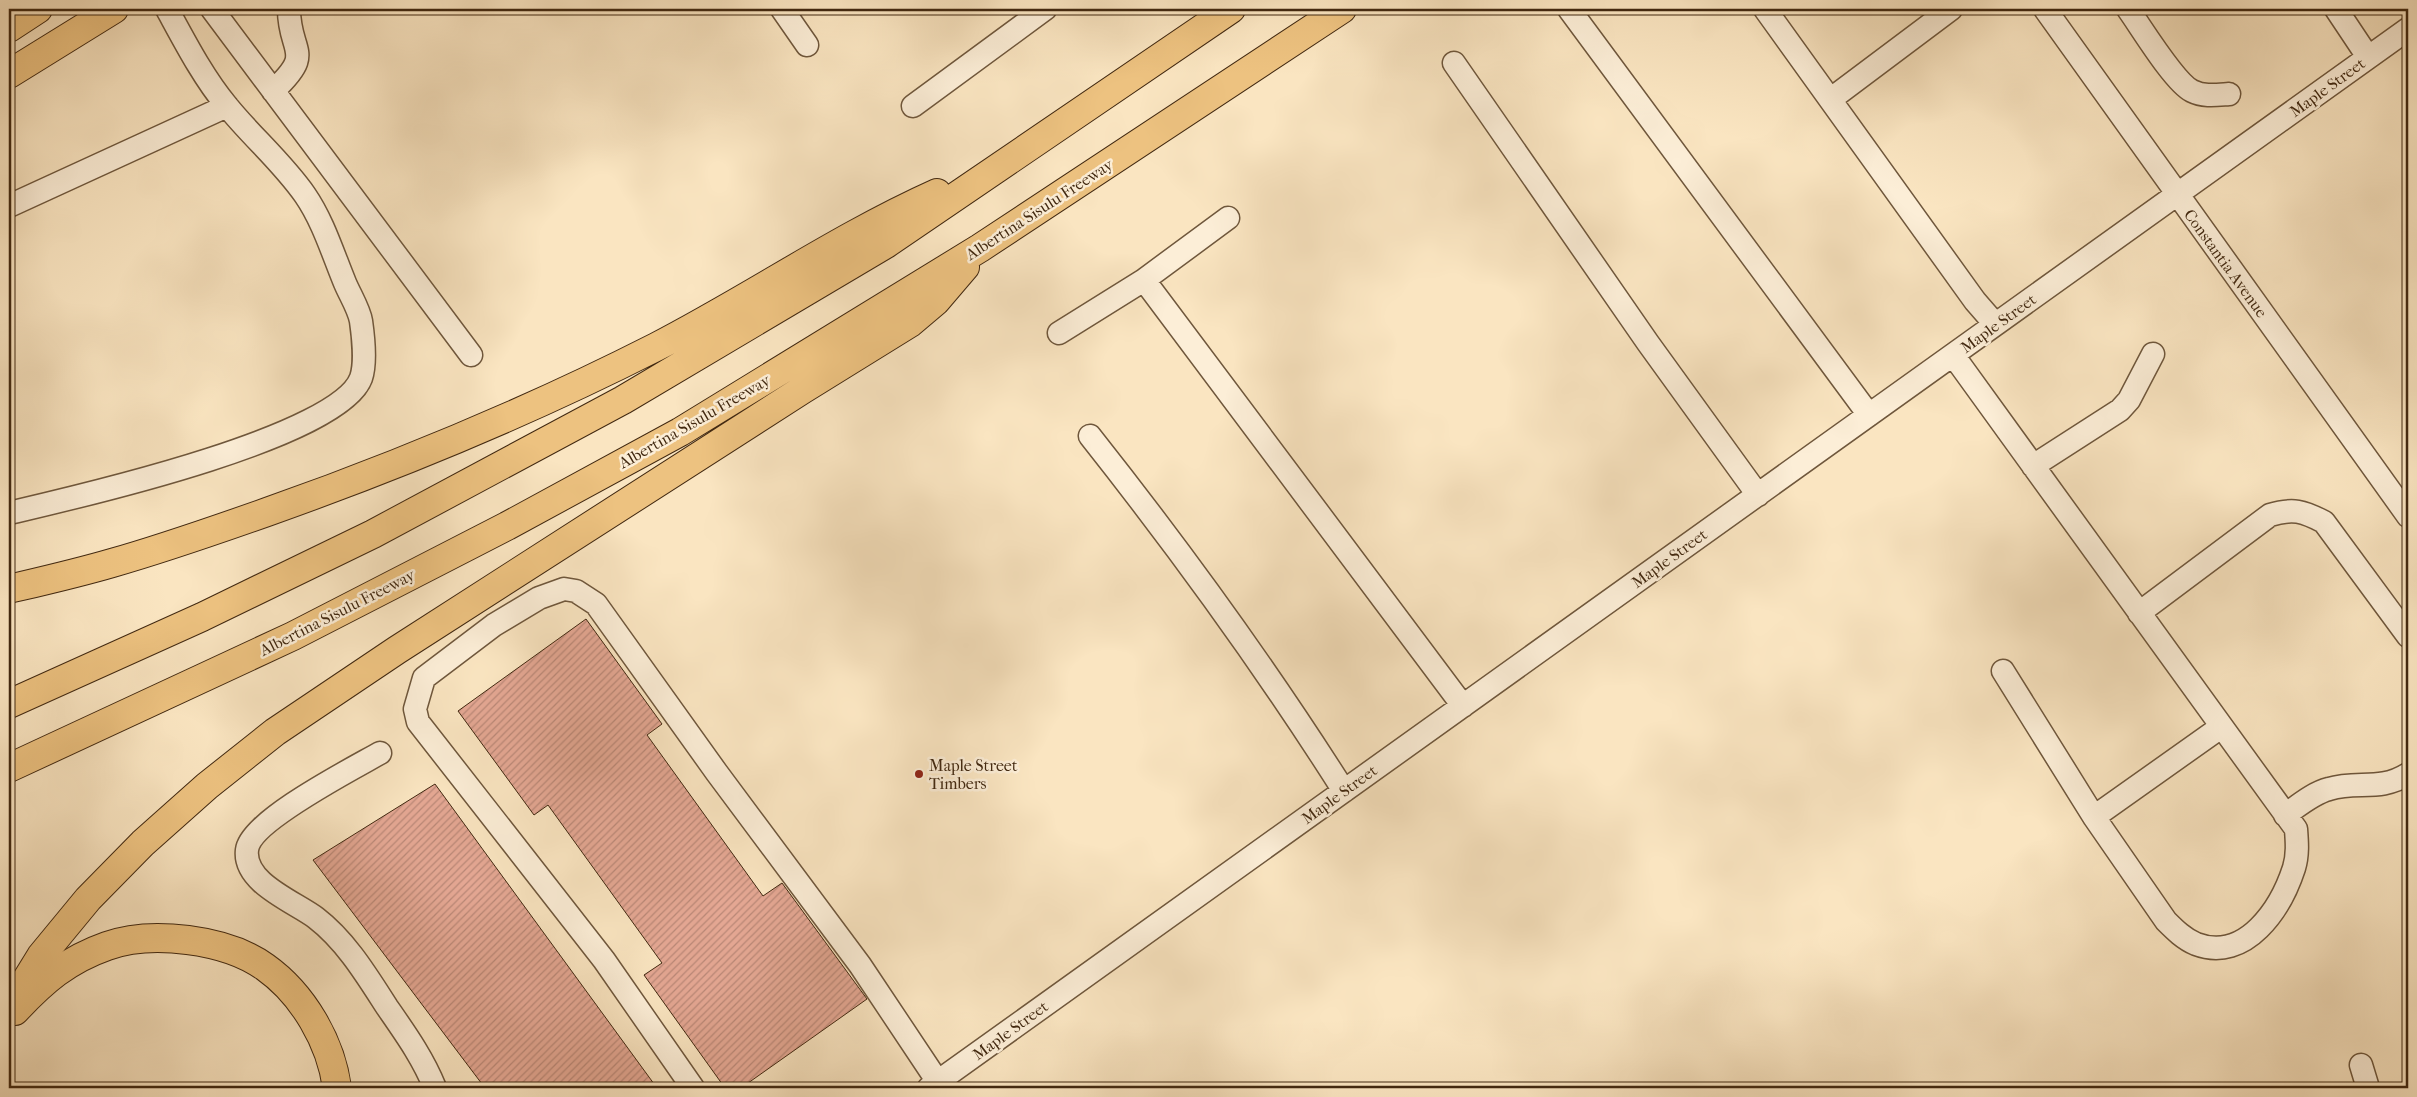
<svg xmlns="http://www.w3.org/2000/svg" width="2417" height="1097" viewBox="0 0 2417 1097" font-family="'IM FELL French Canon',serif">
	<style>
		.building { fill: url(#building-hatch); stroke: #412810 }
		.lines { fill: none; stroke-linecap: round; stroke-linejoin: round }
		.minor-casing { stroke: #6f573c; stroke-width: 25 }
		.major-casing { stroke: #412810; stroke-width: 30 }
		.highway-casing { stroke: #412810; stroke-width: 30 }
		.minor { stroke: #fceed7; stroke-width: 22 }
		.major { stroke: #edc280; stroke-width: 28 }
		.highway { stroke: #edc280; stroke-width: 28 }
		.poi-dot { fill: #8f2418; stroke: #fceed7; stroke-width: 2 }
		.labels { text-anchor: middle; stroke-width: 5; stroke-linejoin: round; paint-order: stroke }
		.street-label { font-size: 16px; fill: #412810; stroke: #fceed7 }
		.poi-label { font-size: 16px; fill: #412810; stroke: #fceed7; text-anchor: start }
	</style>
	<defs>
		<pattern id="building-hatch" width="6" height="6" patternUnits="userSpaceOnUse" patternTransform="scale(1.25)"><rect width="6" height="6" fill="#e4a793"/><path d="M-1 1l2-2M0 6l6-6M5 7l2-2" fill="none" stroke="#ba8877"/></pattern>
	</defs>
	<rect width="100%" height="100%" fill="#fae5c1"/>
	<filter id="stains"><feTurbulence type="fractalNoise" baseFrequency=".004" numOctaves="4"/><feColorMatrix values="0 0 0 0 .2 0 0 0 0 .09 0 0 0 0 .02 0 0 0 .5 -.17"/></filter>
	<radialGradient id="worn" r=".72"><stop offset=".6" stop-color="#630" stop-opacity="0"/><stop offset="1" stop-color="#630" stop-opacity=".3"/></radialGradient>
	<path class="building" d="M586 619 662 724 647 735 763 896 782 883 867 999 741 1088H725L644 975 662 963 548 805 534 815 458 711Z
		M435 784 657 1088H485L313 860Z"/>
	<g class="lines">
		<defs>
			<path id="minor" d="M212 9 471 355
				M782 9 807 45
				M1569 9 1869 415
				M1765 9 1975 301 1995 324
				M2045 9 2408 516
				M2128 9C2141 27 2174 82 2192 91 2204 97 2216 95 2229 94
				M2336 9 2368 57
				M1454 63 1648 343 1758 495
				M273 91C316 51 289 54 289 9
				M1831 99 1951 9
				M913 106 1045 9
				M9 206 227 106
				M1144 280 1463 706
				M1059 333 1144 280 1228 218
				M1953 355 2296 829C2297 842 2298 855 2294 868 2281 908 2246 963 2196 944 2184 939 2175 930 2166 921L2094 817 2003 671
				M1090 436C1181 551 1266 668 1344 791
				M2033 466 2120 410 2129 400 2153 354
				M9 513C73 498 339 438 361 378 366 364 363 335 361 321 359 309 350 295 345 283 333 254 323 221 305 195 282 162 252 137 227 106 203 77 185 42 167 9
				M2139 613 2270 515C2293 508 2303 511 2324 522L2408 636
				M380 753C354 768 250 821 247 850 243 883 295 902 316 918 346 941 367 976 387 1007 405 1033 423 1058 435 1088
				M2285 815C2298 806 2313 793 2329 789 2358 780 2379 792 2408 774
				M2094 817 2221 727
				M2361 1065 2368 1088
				M693 1088 604 960 418 722 415 709 424 678 494 625 539 598 564 589 576 591 596 604 717 773 860 965 938 1082
				M929 1088 2408 29"/>
			<path id="major" d="M9 28 38 9
				M9 74 114 9
				M15 1011C43 981 67 960 107 946 151 930 226 939 265 967 303 994 331 1042 337 1088"/>
			<path id="highway" d="M9 589C43 581 78 573 112 563 165 548 216 530 267 512 400 465 530 411 656 347 751 298 839 237 937 193
				M9 704 202 617 373 534 623 400 886 244 1231 9
				M9 768 293 636 507 526 680 432 980 248 1342 9
				M9 1008 41 956 88 899 143 843 207 786 275 732 397 650 802 390 910 323 936 301 965 267"/>
		</defs>
		<use href="#minor" class="minor-casing"/>
		<use href="#major" class="major-casing"/>
		<use href="#highway" class="highway-casing"/>
		<use href="#minor" class="minor"/>
		<use href="#major" class="major"/>
		<use href="#highway" class="highway"/>
	</g>
	<circle class="poi-dot" cx="919" cy="774" r="5"/>
	<g class="labels">
		<g class="street-label">
			<text transform="translate(2327 87) rotate(-36)" y="6">Maple Street</text>
			<text transform="translate(1039 209) rotate(-33)" y="6">Albertina Sisulu Freeway</text>
			<text transform="translate(2226 263) rotate(54)" y="6">Constantia Avenue</text>
			<text transform="translate(1998 323) rotate(-36)" y="6">Maple Street</text>
			<text transform="translate(694 421) rotate(-30)" y="6">Albertina Sisulu Freeway</text>
			<text transform="translate(1669 558) rotate(-36)" y="6">Maple Street</text>
			<text transform="translate(337 612) rotate(-27)" y="6">Albertina Sisulu Freeway</text>
			<text transform="translate(1339 794) rotate(-36)" y="6">Maple Street</text>
			<text transform="translate(1010 1030) rotate(-36)" y="6">Maple Street</text>
		</g>
		<g class="poi-label">
			<text x="929" y="771">Maple Street<tspan x="929" dy="18">Timbers</tspan></text>
		</g>
	</g>
	<rect width="2417" height="1097" fill="none" stroke="#fae5c1" stroke-width="30"/>
	<rect x="10" y="10" width="2397" height="1077" fill="none" stroke="#412810" stroke-width="2.5"/>
	<rect x="15" y="15" width="2387" height="1067" fill="none" stroke="#412810"/>
	<rect width="100%" height="100%" filter="url(#stains)"/>
	<rect width="100%" height="100%" fill="url(#worn)"/>
</svg>
